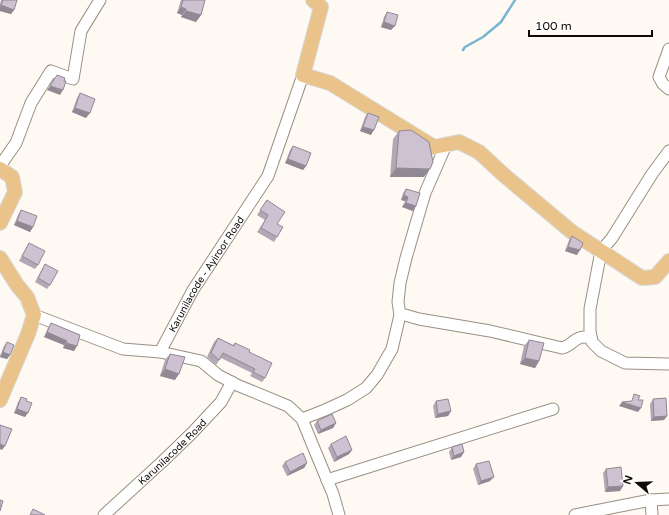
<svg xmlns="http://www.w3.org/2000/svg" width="669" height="515" viewBox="0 0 669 515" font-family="'Varela Round',sans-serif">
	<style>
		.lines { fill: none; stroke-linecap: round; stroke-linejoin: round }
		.stream { stroke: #78b5d2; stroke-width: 2.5 }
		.minor-casing { stroke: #999080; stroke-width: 13 }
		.major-casing { stroke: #d8d8d7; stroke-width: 16 }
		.minor { stroke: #fff; stroke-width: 11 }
		.major { stroke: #e9c389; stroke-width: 14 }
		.wall { fill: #b1a7b5 }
		.shaded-wall { fill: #908893 }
		.building { fill: #cec2d2; stroke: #908893 }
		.labels { text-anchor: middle; stroke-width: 3; stroke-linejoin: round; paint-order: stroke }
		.street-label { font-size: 10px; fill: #0e0b06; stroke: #fff }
	</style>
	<rect width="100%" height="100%" fill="#fefaf3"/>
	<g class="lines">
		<path class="stream" d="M463 50 465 47 483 37 501 22 515 0"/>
		<defs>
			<g id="minor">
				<path d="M669 49 659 77 663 84 669 89"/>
				<path d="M669 151 652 174 612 238 601 251 590 309V331L592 342 601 351 625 363 669 364"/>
				<path d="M0 166 16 143 31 103 51 71 73 79 81 31 100 0"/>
				<path id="s1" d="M34 315 123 349 160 352 193 290 268 176 303 75"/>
				<path d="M400 315H405L419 319 490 331 562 348C572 346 574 337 584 337 586 337 589 338 591 338"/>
				<path d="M160 352 201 361 218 375 237 385 288 406 302 419 313 446 333 494 339 515"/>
				<path d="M302 419 325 410 347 400 366 388 377 375 392 349 400 315 398 302 400 283 406 258 415 227 425 193 446 145"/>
				<path d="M327 480 553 409"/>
				<path d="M651 500 652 515"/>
				<path id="s2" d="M104 515 162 462 192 433 221 402 232 382"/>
				<path d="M575 515 651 500 669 499"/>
			</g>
			<path id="major" d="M313 0 321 7 303 75 330 83 434 147 459 142 479 152 505 176 572 232 642 278 655 277 669 261
				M0 169 12 177 15 192 0 223
				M0 258 17 285 27 297 34 315 28 334 0 400"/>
		</defs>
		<use href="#minor" class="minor-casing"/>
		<use href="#major" class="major-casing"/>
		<use href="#minor" class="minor"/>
		<use href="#major" class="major"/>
	</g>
	<path class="wall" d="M1 0H17L14 10 11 14 0 11V4Z
		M181 0H205L201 15 196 22 181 17 182 15 177 13Z
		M387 12 391 30 381 27 384 17Z
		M80 93 86 118 72 112 77 98Z
		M368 113 371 135 360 131 365 117Z
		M399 131 424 177H390L393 139Z
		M293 146 306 166 303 170 285 163 290 150Z
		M406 189 416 206 413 211 402 207 405 201 401 200 403 193Z
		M267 200 277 224V237L274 242 257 232 265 220 257 215Z
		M21 210 33 227 30 232 14 225 18 215Z
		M572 236 577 255 565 251 569 240Z
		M29 243 38 265 35 269 19 261Z
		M45 264 50 285 47 289 35 282Z
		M51 323 80 335 74 351 63 348 64 345 44 337 48 328Z
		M218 338 233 345 235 343 249 352 265 378 262 382 250 376 252 373 221 358 216 365 207 357 214 342Z
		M529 340 539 361 535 368 520 364 524 346Z
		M7 342 10 355 7 359 0 357V356L4 346Z
		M170 354 175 380 160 376 165 360Z
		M21 397 26 401 25 417 14 413 18 402Z
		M653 399 667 416 664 420 651 421 650 404Z
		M436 401 451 411 448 416 435 418 433 406Z
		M317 421 336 423 333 428 318 434 314 425Z
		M331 444 352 450 349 454 334 462 328 448Z
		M452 447 464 452 461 457 451 460 449 452Z
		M285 462 307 463 304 468 287 476 282 466Z
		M476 464 490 481 478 485 473 469Z
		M606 469 623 486 620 491 605 492 603 473Z"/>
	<path class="shaded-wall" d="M1 5 14 10 11 14 0 11V7Z
		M181 7 186 9 182 15 177 13Z
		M186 11 201 15 196 22 181 17Z
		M384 22 395 26 391 30 381 27Z
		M50 86 63 90 60 95 47 90Z
		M75 108 90 113 86 118 72 112Z
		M363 127 374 130 371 135 360 131Z
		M288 159 306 166 303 170 285 163Z
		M396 168 430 169 424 177H390Z
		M404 195 408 197 405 201 401 200Z
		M406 203 416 206 413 211 402 207Z
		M17 221 33 227 30 232 14 225Z
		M568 247 580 250 577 255 565 251Z
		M47 332 67 341 64 345 44 337Z
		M66 343 77 346 74 351 63 348Z
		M3 352 10 355 7 359 0 357Z
		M525 358 539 361 535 368 520 364Z
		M165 369 179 374 175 380 160 376Z
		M622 402 641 408 638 412 619 406Z
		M17 409 28 413 25 417 14 413Z
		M451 411 448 416 435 418 438 414Z
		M667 416 664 420 651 421 654 417Z
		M336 423 333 428 318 434 321 430Z
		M0 444 5 446 2 450 0 449Z
		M352 450 349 454 334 462 337 457Z
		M464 452 461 457 451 460 454 456Z
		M307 463 304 468 287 476 290 472Z
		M494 477 490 481 478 485 481 481Z
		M623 486 620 491 605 492 608 487Z"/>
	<path class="building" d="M3 0H17L14 10 1 5Z
		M183 0H205L201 15 186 11V9L181 7Z
		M387 12 398 15 395 26 384 22Z
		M57 75 65 78 64 81H66L63 90 50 86Z
		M80 93 95 99 90 113 75 108Z
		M368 113 379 117 374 130 363 127Z
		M411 130 429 142 433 162 430 169 396 168 399 131Z
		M293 146 311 153 306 166 288 159Z
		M406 189 420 193 416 206 406 203 408 197 404 195Z
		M267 200 285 212 277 224 283 227 277 237 261 228 268 215 260 210Z
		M21 210 37 216 33 227 17 221Z
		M572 236 583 243 580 250 568 247Z
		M29 243 45 251 38 265 22 256Z
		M45 264 58 271 50 285 38 278Z
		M51 323 80 335 77 346 66 343 67 341 47 332Z
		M218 338 234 346 235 343 250 350 249 352 272 363 265 378 253 372 255 369 223 353 219 360 211 353Z
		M529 340 544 343 539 361 525 358Z
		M7 342 14 345 10 355 3 352Z
		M170 354 185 357 179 374 165 369Z
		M634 394 640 396 638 400H643L641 408 622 402 632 401Z
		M21 397 27 399 26 401 32 403 28 413 17 409Z
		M666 398 667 416 654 417 653 399Z
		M448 399 451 411 438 414 436 401Z
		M332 414 336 423 321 430 317 421Z
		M0 425 12 429 5 446 0 444Z
		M346 436 352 450 337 457 331 444Z
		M462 444 464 452 454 456 452 447Z
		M303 453 307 463 290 472 285 462Z
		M489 461 494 477 481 481 476 464Z
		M621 467 623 486 608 487 606 469Z
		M0 500 3 501 0 511Z
		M33 509 45 515H30Z"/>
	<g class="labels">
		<g class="street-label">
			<text dy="4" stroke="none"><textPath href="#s1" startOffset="223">Karunilacode - Ayiroor Road</textPath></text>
			<text dy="4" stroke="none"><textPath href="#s2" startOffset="93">Karunilacode Road</textPath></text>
		</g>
	</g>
	<g transform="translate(637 483) rotate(289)" stroke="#ffffff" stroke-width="3" paint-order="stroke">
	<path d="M0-3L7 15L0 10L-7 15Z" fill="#0e0b06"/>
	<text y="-6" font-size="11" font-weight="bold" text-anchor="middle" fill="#0e0b06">N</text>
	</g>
	<path d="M529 30v6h123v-6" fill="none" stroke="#0e0b06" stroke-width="2"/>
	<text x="535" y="30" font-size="12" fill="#0e0b06" stroke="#ffffff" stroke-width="3" paint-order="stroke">100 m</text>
</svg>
